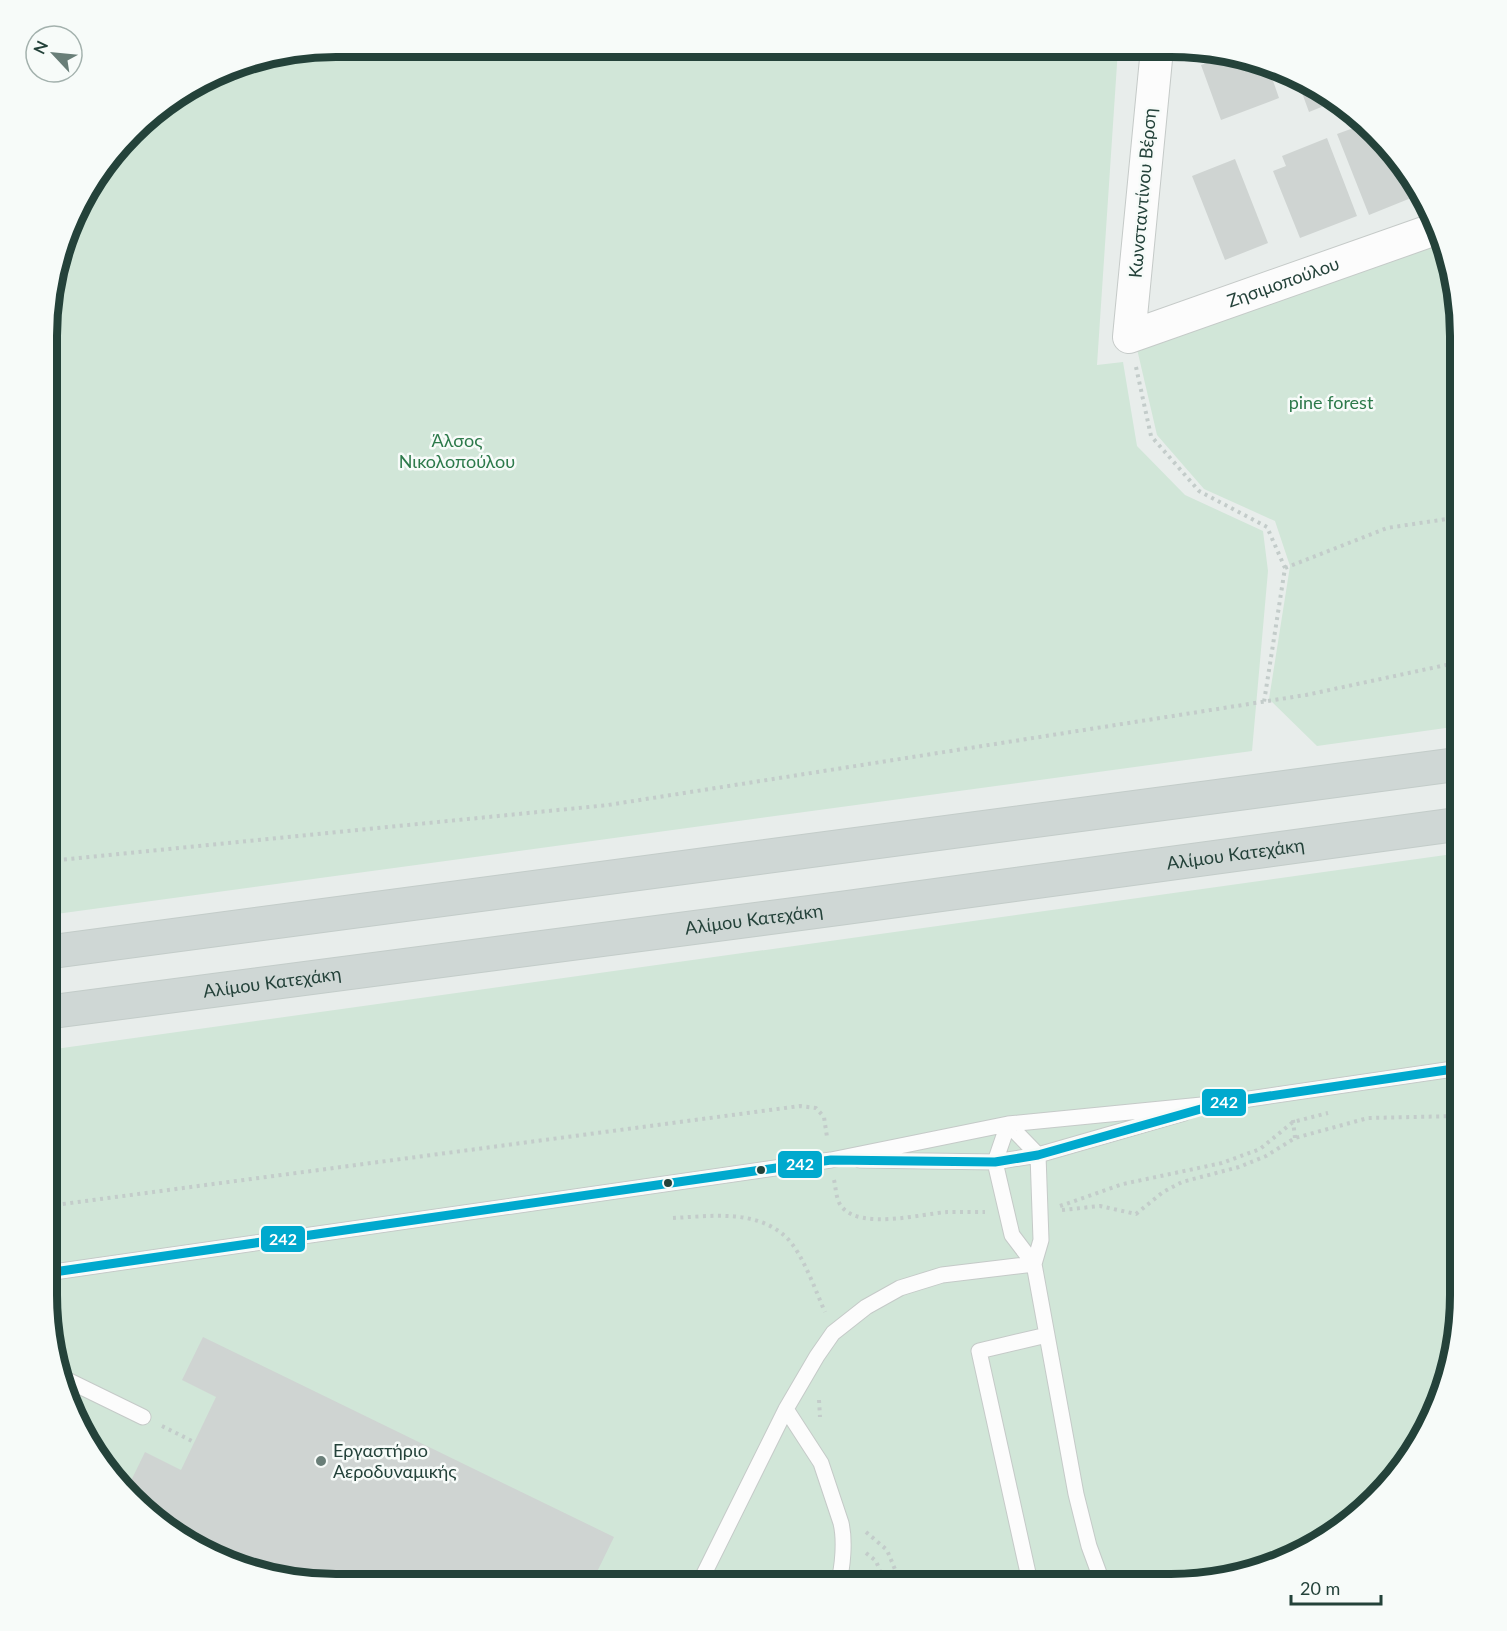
<svg xmlns="http://www.w3.org/2000/svg" width="1507" height="1631" viewBox="0 0 1507 1631" font-family="Lato,sans-serif">
	<style>
		.green { fill: #d1e6d8 }
		.building { fill: #cfd4d2 }
		.lines { fill: none; stroke-linecap: round; stroke-linejoin: round }
		.lane-casing { stroke: #c5cac8; stroke-width: 17 }
		.street-casing { stroke: #c5cac8; stroke-width: 34 }
		.primary-casing { stroke: #c3ccc9; stroke-width: 35 }
		.path { stroke: #c3ccca; stroke-width: 4; stroke-dasharray: 3 4.5; stroke-linecap: butt }
		.lane { stroke: #fcfcfc; stroke-width: 15 }
		.street { stroke: #fcfcfc; stroke-width: 32 }
		.primary { stroke: #cfd7d5; stroke-width: 33 }
		.bus-1-casing { stroke: #f7fbf9; stroke-width: 14 }
		.bus-1 { stroke: #00a9ce; stroke-width: 9 }
		.bus-dot { fill: #24423a; stroke: #f7fbf9; stroke-width: 2 }
		.poi-dot { fill: #697e78; stroke: #f7fbf9; stroke-width: 2 }
		.labels { text-anchor: middle; stroke-width: 5; stroke-linejoin: round; paint-order: stroke }
		.street-label { font-size: 18px; fill: #24423a; stroke: #f7fbf9 }
		.park-label { font-size: 18px; fill: #2d7a4b; stroke: #f7fbf9 }
		.poi-label { font-size: 18px; fill: #24423a; stroke: #f7fbf9; text-anchor: start }
		.rim { fill: none; stroke: #24423a; stroke-width: 8 }
		.line-badge { stroke: #f7fbf9; stroke-width: 2 }
		.badge-label { font-size: 16px; text-anchor: middle; font-weight: bold; fill: #fff }
	</style>
	<rect width="100%" height="100%" fill="#e8edeb"/>
	<path class="green" d="M336 47 1118 49 1097 365 1123 362 1137 446 1185 495 1263 531 1268 571 1252 751 49 915 52 280 85 191 145 118 242 62Z
		M1438 228 1445 242 1460 317V726L1317 746 1269 699 1290 566 1275 521 1204 489 1157 435 1134 336Z
		M1460 853V1314L1422 1440 1332 1536 1264 1569 1190 1584H317L191 1546 95 1456 62 1389 47 1314 48 1050Z"/>
	<path class="building" d="M1228 55 1269 69 1279 98 1221 120 1201 65Z
		M1297 79 1316 85 1334 102 1309 112Z
		M1359 126 1405 169 1416 196 1369 215 1337 134Z
		M1327 138 1357 216 1300 238 1273 171 1286 166 1282 156Z
		M1235 159 1268 243 1225 260 1192 176Z
		M203 1337 614 1537 595 1576 611 1584H317L191 1546 128 1487 145 1452 181 1470 216 1397 182 1380Z"/>
	<g class="lines">
		<defs>
			<path id="lane" d="M860 1160 995 1162 1038 1155 1184 1113
				M1034 1264 1012 1235 995 1162 1008 1124 1038 1155 1041 1240 1034 1264 1076 1494 1089 1546 1100 1576 1105 1584
				M47 1273 831 1160 1008 1124 1222 1103 1460 1068
				M59 1376 143 1417
				M786 1409 821 1463 841 1523C845 1540 843 1567 838 1584
				M699 1584 786 1409 817 1356 833 1333 866 1307 900 1288 942 1275 1034 1264
				M1032 1584 1028 1573 979 1351 1047 1335"/>
			<g id="street">
				<path id="s1" d="M1157 49 1129 337 1438 228"/>
			</g>
			<g id="primary">
				<path d="M49 952 1460 764"/>
				<path id="s2" d="M49 1012 843 908 1460 824"/>
			</g>
		</defs>
		<use href="#lane" class="lane-casing"/>
		<use href="#street" class="street-casing"/>
		<use href="#primary" class="primary-casing"/>
		<path class="path" d="M1136 367 1151 436 1199 491 1267 527 1285 568 1264 702
			M1285 568 1387 528 1460 517
			M49 861 608 805 1306 695 1460 662
			M1293 1120 1295 1138
			M834 1180C836 1188 836 1201 842 1207 861 1230 921 1214 947 1212 960 1212 973 1212 985 1212
			M48 1206 800 1106 816 1108 824 1117 827 1137
			M1060 1206 1123 1184 1222 1163 1260 1149 1293 1122 1328 1113
			M1062 1210 1100 1206 1136 1214 1163 1192 1182 1182 1239 1167 1266 1156 1295 1138 1368 1118 1460 1116
			M673 1218C712 1216 757 1209 787 1238 803 1254 816 1292 825 1312
			M819 1400 820 1417
			M162 1426 194 1442
			M866 1532 887 1550 901 1584
			M866 1553 876 1561 885 1584"/>
		<use href="#lane" class="lane"/>
		<use href="#street" class="street"/>
		<use href="#primary" class="primary"/>
		<defs>
			<path id="bus-1" d="M47 1273 831 1160 995 1162 1038 1155 1222 1103 1460 1068"/>
		</defs>
		<use href="#bus-1" class="bus-1-casing"/>
		<use href="#bus-1" class="bus-1"/>
	</g>
	<g class="bus-dot">
		<circle cx="761" cy="1170" r="5"/>
		<circle cx="668" cy="1183" r="5"/>
	</g>
	<circle class="poi-dot" cx="321" cy="1461" r="6"/>
	<g class="labels">
		<g class="street-label">
			<text transform="translate(1143 193) rotate(-85)" y="6">Κωνσταντίνου Βέρση</text>
			<text dy="6" stroke="none"><textPath href="#s1" startOffset="453">Ζησιμοπούλου</textPath></text>
			<text dy="6" stroke="none"><textPath href="#s2" startOffset="1197">Αλίμου Κατεχάκη</textPath></text>
			<text dy="6" stroke="none"><textPath href="#s2" startOffset="711">Αλίμου Κατεχάκη</textPath></text>
			<text dy="6" stroke="none"><textPath href="#s2" startOffset="225">Αλίμου Κατεχάκη</textPath></text>
		</g>
		<g class="park-label">
			<text x="1331" y="409">pine forest</text>
			<text x="457" y="447">Άλσος<tspan x="457" dy="21">Νικολοπούλου</tspan></text>
		</g>
		<g class="poi-label">
			<text x="333" y="1457">Εργαστήριο<tspan x="333" dy="21">Αεροδυναμικής</tspan></text>
		</g>
	</g>
	<path d="M0 0H1507V1631H0ZM336 57H1171A279 279 0 0 1 1450 336V1295A279 279 0 0 1 1171 1574H336A279 279 0 0 1 57 1295V336A279 279 0 0 1 336 57Z" fill="#f7fbf9" fill-rule="evenodd"/>
	<path class="rim" d="M336 57H1171A279 279 0 0 1 1450 336V1295A279 279 0 0 1 1171 1574H336A279 279 0 0 1 57 1295V336A279 279 0 0 1 336 57Z"/>
	<g class="line-badge">
		<rect x="1201" y="1088" width="46" height="29" rx="6" fill="#00a9ce"/>
		<rect x="777" y="1150" width="46" height="29" rx="6" fill="#00a9ce"/>
		<rect x="260" y="1225" width="46" height="28" rx="6" fill="#00a9ce"/>
	</g>
	<g class="badge-label">
		<text x="1224" y="1108">242</text>
		<text x="800" y="1170">242</text>
		<text x="283" y="1245">242</text>
	</g>
	<g transform="translate(54 54) rotate(296)"><circle r="28" fill="#f7fbf9" stroke="#a3b1ad" stroke-width="1.5"/>
	<path d="M0-4.5L10 22L0 15L-10 22Z" fill="#697e78"/>
	<text y="-9" font-size="16" font-weight="bold" text-anchor="middle" fill="#24423a">N</text>
	</g>
	<path d="M1291 1595v9h90v-9" fill="none" stroke="#24423a" stroke-width="3"/>
	<text x="1300" y="1595" font-size="18" fill="#24423a" stroke="#f7fbf9" stroke-width="4.5" paint-order="stroke">20 m</text>
</svg>
